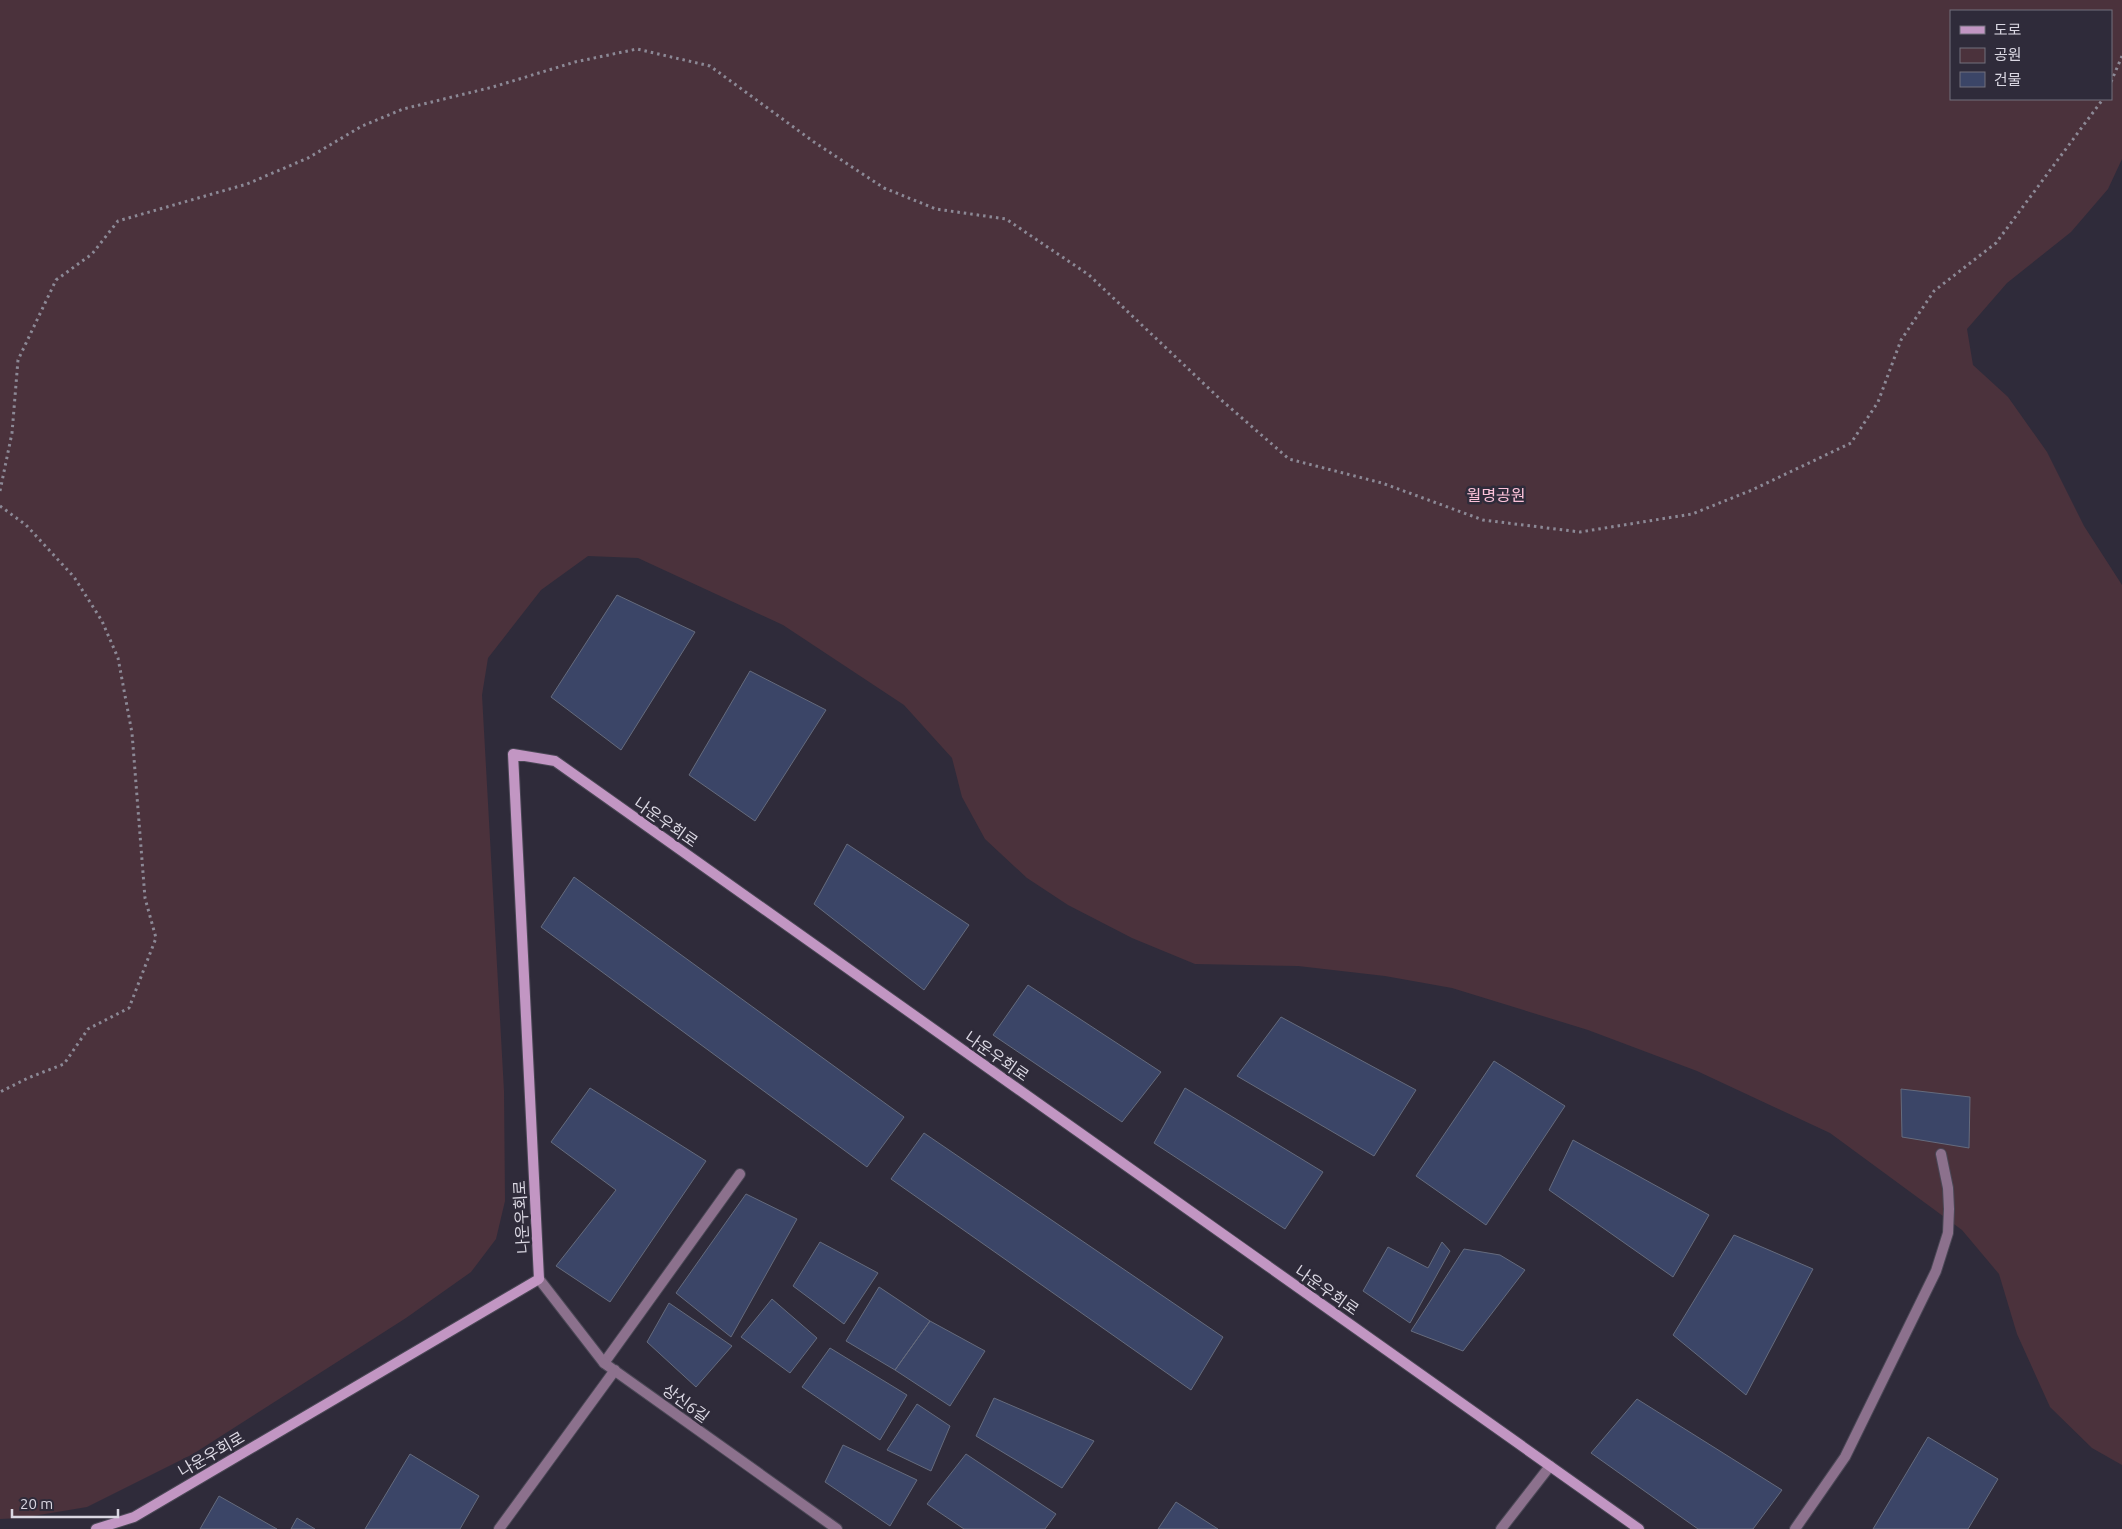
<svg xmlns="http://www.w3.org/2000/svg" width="2122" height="1529" viewBox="0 0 2122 1529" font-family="Ubuntu,'Noto Sans KR',sans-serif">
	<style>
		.green { fill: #4b323c; fill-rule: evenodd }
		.building { fill: #3b4567; stroke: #656b7d }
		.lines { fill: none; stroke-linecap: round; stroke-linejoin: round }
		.lane-casing { stroke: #4a4755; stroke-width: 12 }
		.street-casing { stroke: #4a4755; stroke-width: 12 }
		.secondary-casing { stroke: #4a4755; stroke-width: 12 }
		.path { stroke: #8c8996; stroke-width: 3; stroke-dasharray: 2.5 4; stroke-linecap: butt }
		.lane { stroke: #8c718d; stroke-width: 10 }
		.street { stroke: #8c718d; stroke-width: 10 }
		.secondary { stroke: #c296c3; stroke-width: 10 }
		.labels { text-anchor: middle; stroke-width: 5; stroke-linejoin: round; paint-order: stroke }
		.park-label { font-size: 16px; fill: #fbc2d9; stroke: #2f2b3a }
		.street-label { font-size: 16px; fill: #dad7e2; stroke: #2f2b3a }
	</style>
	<rect width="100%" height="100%" fill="#2f2b3a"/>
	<path class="green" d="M0 0H2122V159L2108 189 2071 232 2007 283 1967 329 1973 365 2008 397 2047 452 2084 526 2122 585V1465L2092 1448 2050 1407 2017 1334 1999 1274 1962 1230 1830 1133 1697 1071 1588 1030 1452 988 1385 976 1298 966 1195 964 1132 938 1068 905 1027 878 985 839 962 797 952 758 904 705 783 625 638 558 588 556 541 590 488 658 482 695 504 1091 505 1201 496 1239 471 1272 406 1318 193 1454 87 1507 21 1518 0 1519ZM1951 11H2111V99H1951Z"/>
	<path class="building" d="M617 595 695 632 621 750 551 697Z
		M750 671 826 710 755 821 689 775Z
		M847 844 969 925 924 990 814 904Z
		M574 877 904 1117 867 1167 541 927Z
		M1028 985 1161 1072 1122 1122 993 1035Z
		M1281 1017 1416 1090 1374 1156 1237 1076Z
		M1494 1061 1565 1106 1486 1225 1416 1176Z
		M590 1088 706 1161 610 1302 556 1266 616 1190 551 1142Z
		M1185 1088 1323 1172 1285 1229 1154 1143Z
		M1901 1089 1970 1097 1969 1148 1902 1137Z
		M924 1133 1223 1337 1191 1390 891 1179Z
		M1573 1140 1709 1215 1673 1277 1549 1190Z
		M746 1194 797 1219 731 1337 676 1293Z
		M1734 1235 1813 1269 1746 1395 1673 1335Z
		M820 1242 878 1273 844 1324 793 1286Z
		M1442 1242 1450 1251 1410 1323 1363 1291 1388 1247 1428 1268Z
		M1464 1249 1500 1255 1525 1270 1463 1351 1411 1331Z
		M879 1287 930 1321 895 1370 846 1341Z
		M772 1299 817 1338 790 1373 741 1337Z
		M669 1303 732 1346 696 1387 647 1342Z
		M930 1321 985 1351 950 1406 895 1370Z
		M830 1348 907 1395 880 1440 802 1387Z
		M994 1398 1094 1441 1062 1488 976 1436Z
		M1637 1399 1782 1490 1753 1529H1698L1591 1453Z
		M917 1404 950 1426 931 1471 887 1450Z
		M1928 1437 1998 1479 1968 1529H1873Z
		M843 1445 917 1480 890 1526 825 1482Z
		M410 1454 479 1496 460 1529H365Z
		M966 1454 1056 1514 1045 1529H964L927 1504Z
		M219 1496 277 1529H200Z
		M1176 1502 1218 1529H1158Z
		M297 1518 315 1529H291Z"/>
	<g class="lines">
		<defs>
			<path id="lane" d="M604 1363 740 1174
				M1795 1529 1845 1457 1936 1271 1948 1233 1949 1209 1948 1188 1941 1154"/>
			<path id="street" d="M539 1279 604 1363 837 1529
				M499 1529 615 1370
				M1501 1529 1550 1466"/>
			<path id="secondary" d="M96 1529 134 1517 539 1279 513 754 555 761 1639 1529"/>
		</defs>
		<use href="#lane" class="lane-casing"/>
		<use href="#street" class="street-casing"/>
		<use href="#secondary" class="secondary-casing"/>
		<path class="path" d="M2111 82 2122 56
			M0 491 12 433 18 360 56 280 92 254 118 221 247 184 308 158 362 126 403 109 493 87 575 62 637 49 710 66 814 142 884 188 936 209 1006 219 1089 275 1219 398 1289 459 1382 483 1483 520 1580 532 1692 514 1752 490 1851 443 1878 402 1901 340 1934 291 1996 243 2103 99
			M0 506 26 525 74 577 102 621 118 658 132 733 145 898 156 938 129 1008 88 1029 64 1064 28 1078 0 1092"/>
		<use href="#lane" class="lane"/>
		<use href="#street" class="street"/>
		<use href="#secondary" class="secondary"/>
	</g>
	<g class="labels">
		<g class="park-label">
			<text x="1496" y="501">월명공원</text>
		</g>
		<g class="street-label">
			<text transform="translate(666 822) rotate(35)" y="6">나운우회로</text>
			<text transform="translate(997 1056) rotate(35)" y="6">나운우회로</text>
			<text transform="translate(521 1217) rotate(-93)" y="6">나운우회로</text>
			<text transform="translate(1327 1290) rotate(35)" y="6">나운우회로</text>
			<text transform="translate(686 1403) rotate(36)" y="6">상신6길</text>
			<text transform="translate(211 1454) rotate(-30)" y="6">나운우회로</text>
		</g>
	</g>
	<rect x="1950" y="10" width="162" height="90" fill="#2f2b3a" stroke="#73707d"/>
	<rect x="1960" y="26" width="25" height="8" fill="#c296c3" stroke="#73707d"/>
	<text x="1994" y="35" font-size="15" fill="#dad7e2">도로</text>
	<rect x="1960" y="48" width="25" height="15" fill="#4b323c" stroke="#73707d"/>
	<text x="1994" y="60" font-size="15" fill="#dad7e2">공원</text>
	<rect x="1960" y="72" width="25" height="15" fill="#3b4567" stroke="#73707d"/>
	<text x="1994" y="85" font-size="15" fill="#dad7e2">건물</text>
	<path d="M12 1509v8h106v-8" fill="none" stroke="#dad7e2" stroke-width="2.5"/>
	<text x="20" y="1509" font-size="15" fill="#dad7e2" stroke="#2f2b3a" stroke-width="4" paint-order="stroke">20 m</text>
</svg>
